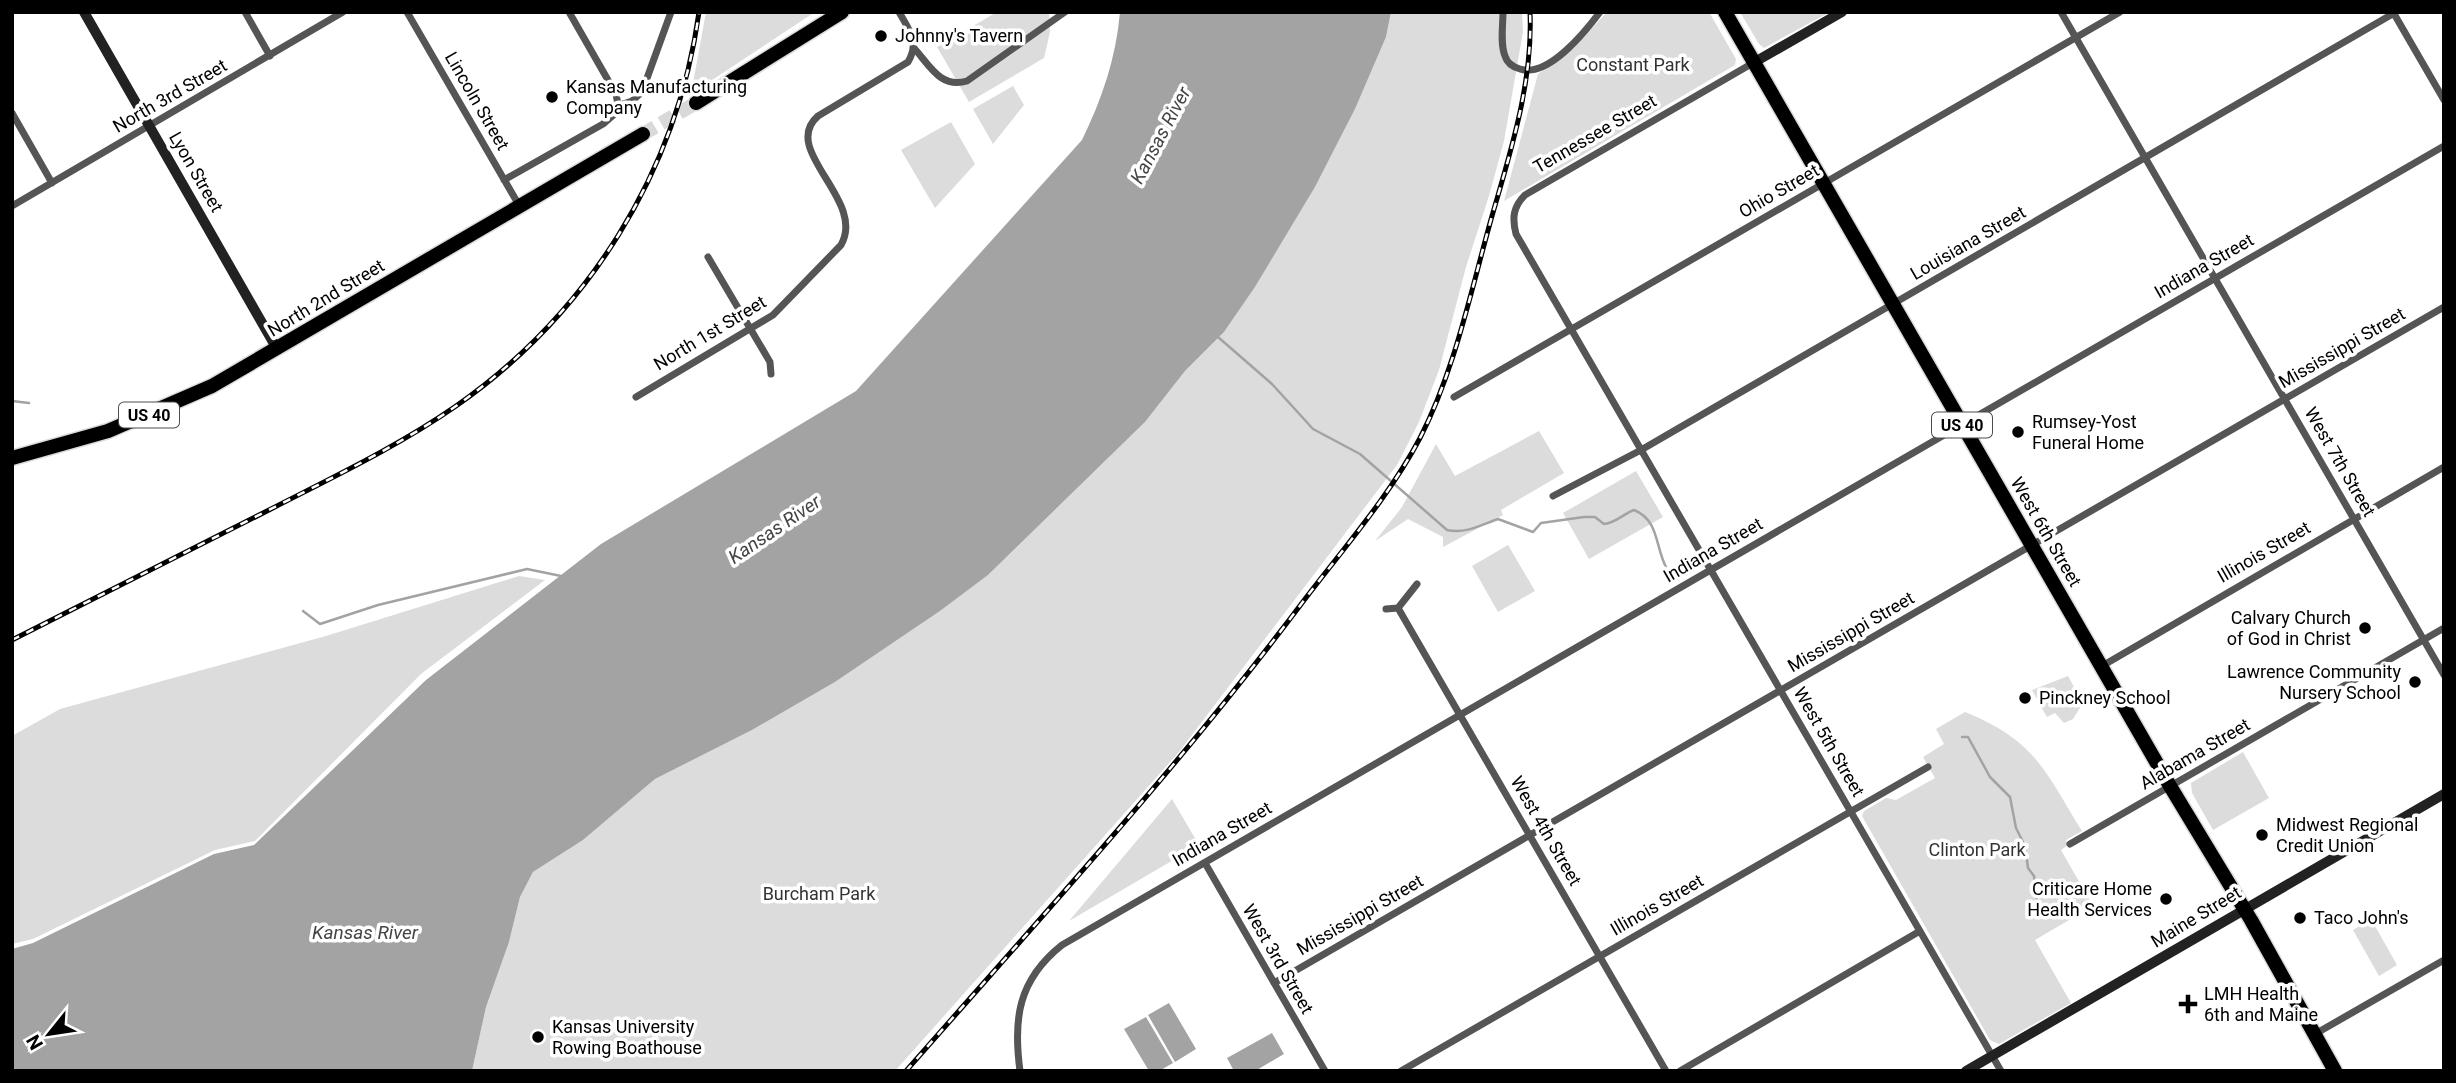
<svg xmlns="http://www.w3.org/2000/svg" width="2456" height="1083" viewBox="0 0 2456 1083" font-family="Roboto,sans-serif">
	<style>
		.green { fill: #dcdcdc }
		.water { fill: #a3a3a3 }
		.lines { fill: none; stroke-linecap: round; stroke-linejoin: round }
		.stream { stroke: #a3a3a3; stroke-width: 2.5 }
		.highway-tunnel { stroke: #d9d9d9; stroke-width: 14; stroke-dasharray: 14 7; stroke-linecap: butt }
		.highway-casing { stroke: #dbdbdb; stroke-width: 17 }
		.street { stroke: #555; stroke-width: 7 }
		.secondary { stroke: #222; stroke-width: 10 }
		.highway { stroke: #000; stroke-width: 14 }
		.rail-casing { stroke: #000; stroke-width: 5 }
		.rail { stroke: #fff; stroke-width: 2.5; stroke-dasharray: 8; stroke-linecap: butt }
		.poi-dot { fill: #000; stroke: #fff; stroke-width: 2.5 }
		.labels { text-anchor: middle; stroke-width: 7; stroke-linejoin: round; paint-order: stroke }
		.shield { fill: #fff; stroke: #4c4c4c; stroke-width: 2 }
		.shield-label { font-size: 16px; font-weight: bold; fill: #000 }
		.poi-label { font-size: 18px; fill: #000; stroke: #fff; text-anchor: start }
		.park-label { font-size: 18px; fill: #333; stroke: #fff }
		.street-label { font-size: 18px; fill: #000; stroke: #fff }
		.water-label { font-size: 19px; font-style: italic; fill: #444; stroke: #fff }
	</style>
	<rect width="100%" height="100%" fill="#fff"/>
	<path class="green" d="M706 12H815L691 94Z
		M997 12H1049L1050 32 1044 58 969 102 937 47Z
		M1391 12H1522L1523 32 1504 141 1489 196 1466 267 1439 370 1419 422 1397 465 1179 752 895 1071H472L486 1007 509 942 520 897 533 872 583 840 655 779 752 730 835 682 940 611 988 575 1145 422 1185 371 1224 332 1255 287 1315 187 1355 109 1386 37Z
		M1607 12H1709L1736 59 1735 65 1504 201 1538 74 1574 48Z
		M1740 12H1830L1764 48 1759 44Z
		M1013 86 1024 105 993 144 973 109Z
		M951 122 975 164 935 208 901 150Z
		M1539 431 1564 473 1501 510 1503 515 1443 547V537L1408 519 1375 541 1402 507 1436 444 1455 476Z
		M1636 471 1663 517 1589 559 1563 513Z
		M1508 545 1535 591 1498 612 1472 566Z
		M519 576 545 580 421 674 255 841 215 850 33 939 12 944V736L60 709 326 636Z
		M2068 676 2083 703 2073 719 2064 723 2055 713 2047 717 2032 690Z
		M1965 712C2036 741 2044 770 2082 831L2066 840 2068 845 2061 850 2093 906 2035 940 2071 1003 1999 1044 1990 1040 1862 816 1864 811 1886 798 1896 800 1935 778 1923 757 1944 744 1936 729Z
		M2243 752 2269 798 2213 830 2192 793 2191 783Z
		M1172 799 1199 845 1069 921Z
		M2371 919 2397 965 2379 976 2353 930Z"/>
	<path class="water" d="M1120 12H1391L1386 37 1355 109 1315 187 1255 287 1224 332 1185 371 1145 422 988 575 940 611 835 682 752 730 655 779 583 840 533 872 520 897 509 942 486 1007 472 1071H12V949L33 943 214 854 254 845 426 680 601 544 856 391 1082 140C1102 99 1116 58 1120 12Z
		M1169 1003 1196 1049 1175 1062 1148 1015Z
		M1146 1017 1173 1063 1159 1071H1149L1124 1029Z
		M1272 1033 1284 1054 1255 1071H1234L1227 1058Z"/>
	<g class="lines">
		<path class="stream" d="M1218 337 1272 384 1313 429 1360 454 1447 530C1466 534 1481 525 1498 519L1533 532 1541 523 1584 517H1595L1604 524C1616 523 1623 514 1634 510 1659 520 1655 546 1666 567
			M12 401 29 403
			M303 611 320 624 378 605 527 569 561 576
			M1962 737H1968L1990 777 2010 797 2016 828 2025 846 2028 868 2034 876 2037 901"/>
		<path class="highway-tunnel" d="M643 134 696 103"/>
		<defs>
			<path id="highway" d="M1725 12 2170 786 2251 920 2335 1071
				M696 103 842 12
				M12 458 108 431 212 386 643 134"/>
		</defs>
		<use href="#highway" class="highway-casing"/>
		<path class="street" d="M245 12 270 56
			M407 12 520 207
			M1503 12C1503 25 1500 44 1505 56 1507 63 1513 67 1520 69 1548 78 1585 32 1600 12
			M2061 12 2444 675
			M2393 12 2444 100
			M914 48C930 66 941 89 967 81L1065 12
			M1753 63 1525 195C1513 207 1512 218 1516 234L2001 1071
			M620 105 632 101 642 92 671 12
			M12 113 52 183
			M504 180 603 124 619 110 616 94 569 12
			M12 206 343 12
			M708 257 770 362 771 374
			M636 397 773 315 841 245C867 200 779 150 818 116L908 62C920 42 909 30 899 12
			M1454 397 2120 12
			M1553 496 1641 450 2396 12
			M1398 608 1666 1071
			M1386 609 1398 608 1417 584
			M2102 666 2444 467
			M2070 844 2444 628
			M1205 863 1325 1071
			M1274 983 2444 307
			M2315 1034 2444 960
			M1020 1071C1013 1019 1018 980 1062 945L2444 146
			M1401 1071 1928 767
			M1680 1071 1920 931"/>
		<path class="secondary" d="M84 12 277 349
			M1753 63 1842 12
			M1966 1071 2444 794"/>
		<use href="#highway" class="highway"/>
		<defs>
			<path id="rail" d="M12 640C97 597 182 554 267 511 331 478 397 447 456 406 588 314 677 172 699 12
				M906 1071C1041 917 1179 767 1302 603 1342 550 1389 497 1420 438 1455 370 1471 290 1492 216 1511 150 1533 82 1530 12"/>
		</defs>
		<use href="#rail" class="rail-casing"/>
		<use href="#rail" class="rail"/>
	</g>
	<g class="poi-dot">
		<circle cx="881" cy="36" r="7"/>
		<circle cx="552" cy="97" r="7"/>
		<circle cx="2018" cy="432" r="7"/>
		<circle cx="2365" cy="628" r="7"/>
		<circle cx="2415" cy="682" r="7"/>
		<circle cx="2025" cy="698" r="7"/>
		<circle cx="2262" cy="835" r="7"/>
		<circle cx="2166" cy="899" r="7"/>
		<circle cx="2300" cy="918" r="7"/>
		<path d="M2184.5 993.5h7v7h7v7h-7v7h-7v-7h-7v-7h7z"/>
		<circle cx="538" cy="1037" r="7"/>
	</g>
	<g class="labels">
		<g class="shield">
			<rect x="119" y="402.5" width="60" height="25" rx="5"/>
			<rect x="1932" y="412.5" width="60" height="25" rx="5"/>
		</g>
		<g class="shield-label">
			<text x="149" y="421">US 40</text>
			<text x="1962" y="431">US 40</text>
		</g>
		<g class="poi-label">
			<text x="895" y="42">Johnny's Tavern</text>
			<text x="566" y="93">Kansas Manufacturing<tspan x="566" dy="21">Company</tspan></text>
			<text x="2032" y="428">Rumsey-Yost<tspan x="2032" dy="21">Funeral Home</tspan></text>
			<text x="2351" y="624" text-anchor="end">Calvary Church<tspan x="2351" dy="21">of God in Christ</tspan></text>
			<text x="2401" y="678" text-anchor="end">Lawrence Community<tspan x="2401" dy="21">Nursery School</tspan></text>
			<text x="2039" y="704">Pinckney School</text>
			<text x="2276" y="831">Midwest Regional<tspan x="2276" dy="21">Credit Union</tspan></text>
			<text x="2152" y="895" text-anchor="end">Criticare Home<tspan x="2152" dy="21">Health Services</tspan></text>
			<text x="2314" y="924">Taco John's</text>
			<text x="2204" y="1000">LMH Health<tspan x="2204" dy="21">6th and Maine</tspan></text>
			<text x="552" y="1033">Kansas University<tspan x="552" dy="21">Rowing Boathouse</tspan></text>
		</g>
		<g class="park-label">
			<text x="1633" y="71">Constant Park</text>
			<text x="1977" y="856">Clinton Park</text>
			<text x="819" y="900">Burcham Park</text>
		</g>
		<g class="street-label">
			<text transform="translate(170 96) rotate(-30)" y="6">North 3rd Street</text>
			<text transform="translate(477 101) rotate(60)" y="6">Lincoln Street</text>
			<text transform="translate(1595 134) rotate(-30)" y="6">Tennessee Street</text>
			<text transform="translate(196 172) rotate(60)" y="6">Lyon Street</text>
			<text transform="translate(1779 191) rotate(-30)" y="6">Ohio Street</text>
			<text transform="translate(1968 243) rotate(-30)" y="6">Louisiana Street</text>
			<text transform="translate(2204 266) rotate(-30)" y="6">Indiana Street</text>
			<text transform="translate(326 298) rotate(-31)" y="6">North 2nd Street</text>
			<text transform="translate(710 333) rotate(-31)" y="6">North 1st Street</text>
			<text transform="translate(2342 348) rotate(-30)" y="6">Mississippi Street</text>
			<text transform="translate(2340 462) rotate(60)" y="6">West 7th Street</text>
			<text transform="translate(2046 532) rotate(60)" y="6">West 6th Street</text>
			<text transform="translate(1713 550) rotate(-30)" y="6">Indiana Street</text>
			<text transform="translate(2264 552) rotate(-30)" y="6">Illinois Street</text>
			<text transform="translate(1851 632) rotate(-30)" y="6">Mississippi Street</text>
			<text transform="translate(1829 742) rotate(60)" y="6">West 5th Street</text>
			<text transform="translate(2195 754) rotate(-30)" y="6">Alabama Street</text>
			<text transform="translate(1546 831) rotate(60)" y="6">West 4th Street</text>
			<text transform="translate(1222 834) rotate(-30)" y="6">Indiana Street</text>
			<text transform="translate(1657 905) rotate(-30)" y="6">Illinois Street</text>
			<text transform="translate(1360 915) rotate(-30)" y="6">Mississippi Street</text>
			<text transform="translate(2196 917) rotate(-31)" y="6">Maine Street</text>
			<text transform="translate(1278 959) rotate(60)" y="6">West 3rd Street</text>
		</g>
		<g class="water-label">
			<text transform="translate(1160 135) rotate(-62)" y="7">Kansas River</text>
			<text transform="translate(774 529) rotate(-34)" y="7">Kansas River</text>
			<text x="365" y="939">Kansas River</text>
		</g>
	</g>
	<rect width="2456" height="1083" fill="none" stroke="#000000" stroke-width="28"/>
	<g transform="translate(49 1034) rotate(240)" stroke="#ffffff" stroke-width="5" paint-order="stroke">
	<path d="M0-5L12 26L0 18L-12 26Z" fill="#000000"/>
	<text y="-10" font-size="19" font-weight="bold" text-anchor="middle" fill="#000000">N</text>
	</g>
</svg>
